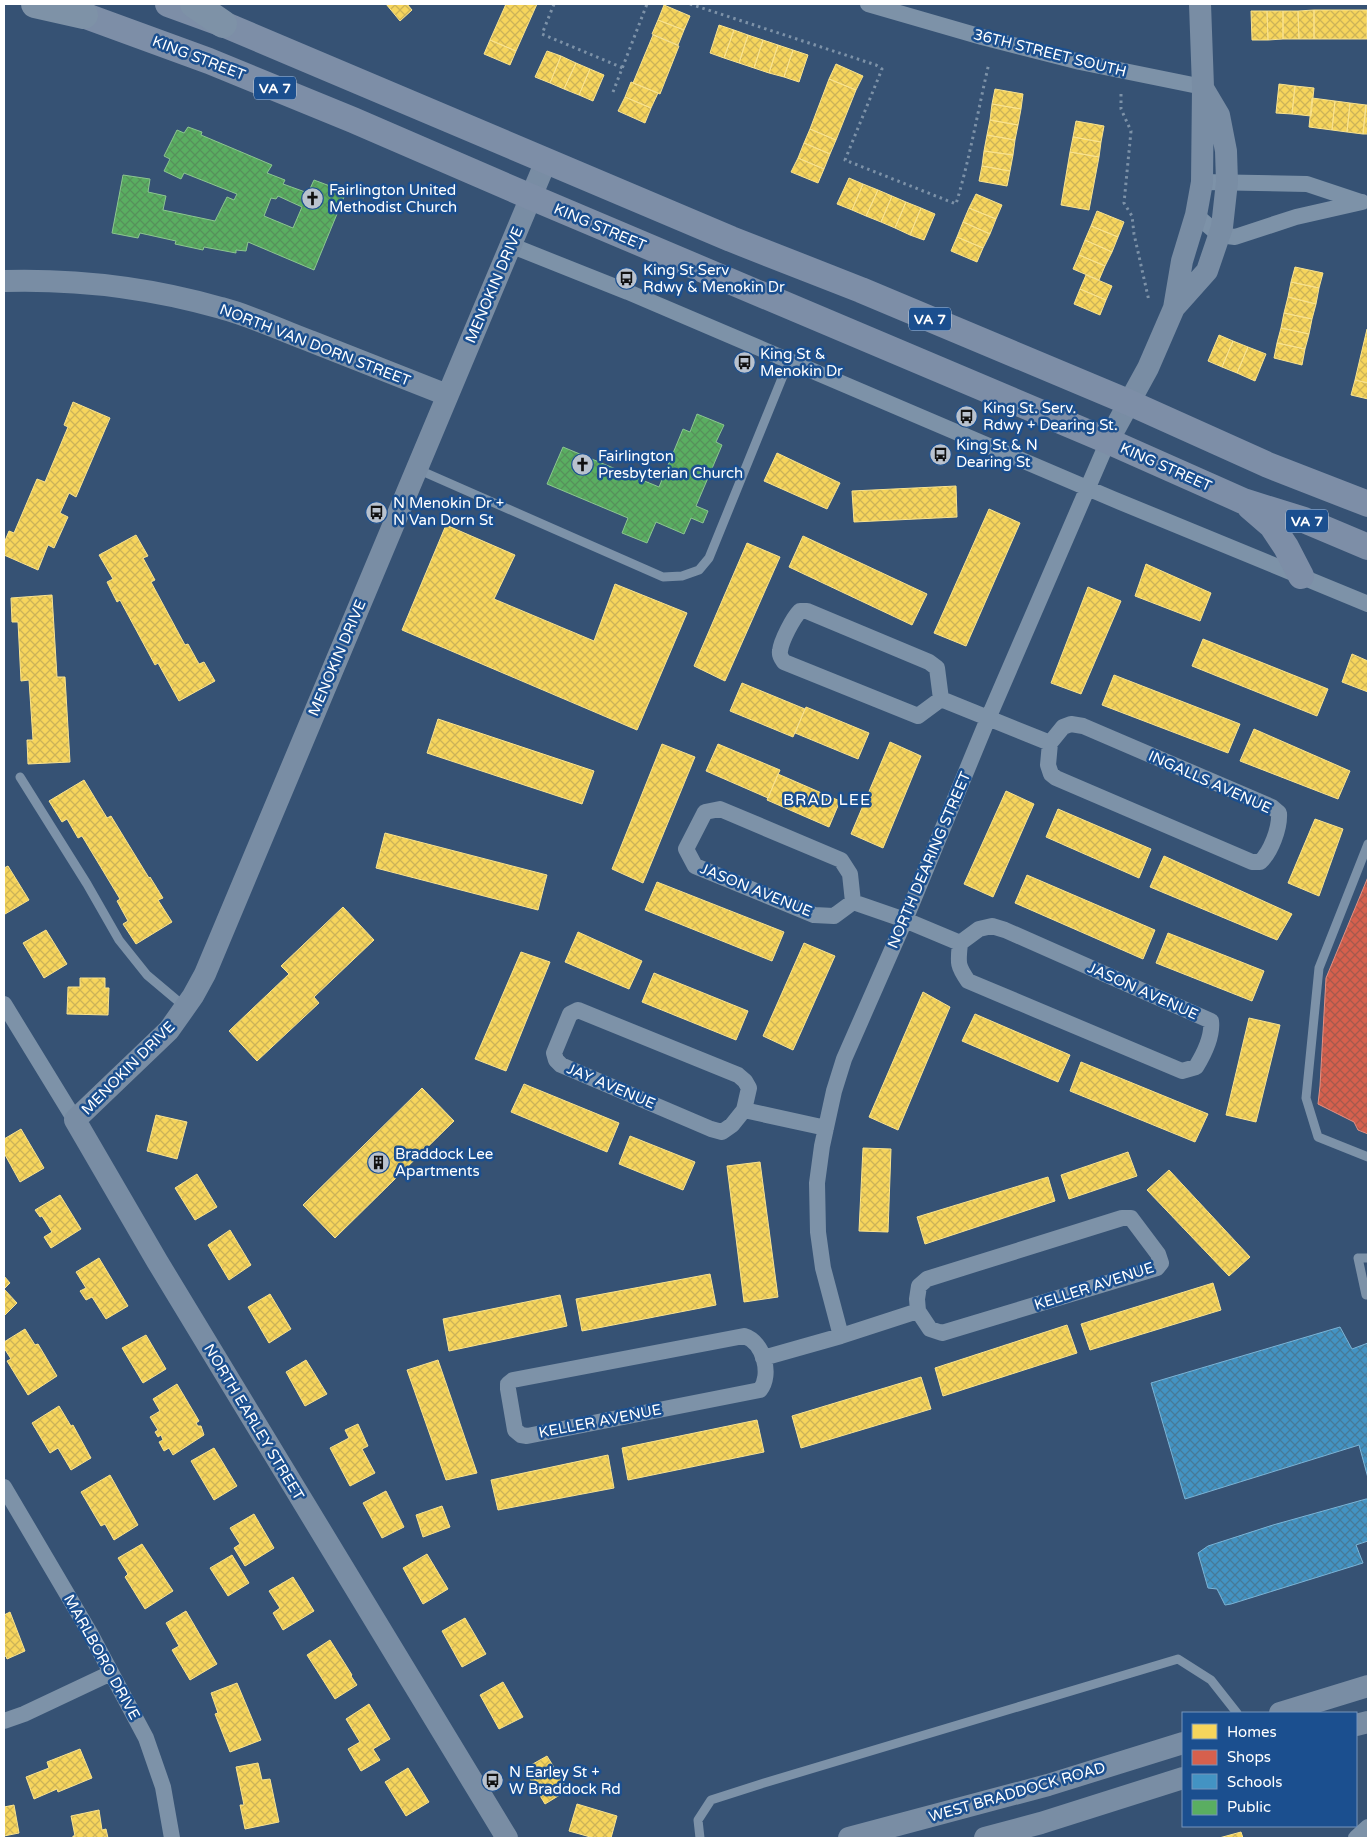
<svg xmlns="http://www.w3.org/2000/svg" width="1372" height="1842" viewBox="0 0 1372 1842" font-family="'Varela Round',sans-serif">
	<style>
		.homes { fill: url(#homes-cross-hatch); stroke: #f9e28d }
		.shops { fill: url(#shops-cross-hatch); stroke: #e29082 }
		.schools { fill: url(#schools-cross-hatch); stroke: #7bb3d5 }
		.public { fill: url(#public-cross-hatch); stroke: #8cc690; fill-rule: evenodd }
		.lines { fill: none; stroke-linecap: round; stroke-linejoin: round }
		.path { stroke: #7d92a8; stroke-width: 3; stroke-dasharray: 2.5 4; stroke-linecap: butt }
		.lane { stroke: #7d92a8; stroke-width: 9 }
		.street { stroke: #7d92a8; stroke-width: 16 }
		.secondary { stroke: #798da4; stroke-width: 22 }
		.primary { stroke: #7d8ea7; stroke-width: 26 }
		.highway { stroke: #7e92a7; stroke-width: 28 }
		.labels { text-anchor: middle; stroke-width: 5; stroke-linejoin: round; paint-order: stroke }
		.shield { fill: #1b4f8f; stroke: #bbcadd; stroke-width: 1 }
		.shield-label { font-size: 14px; font-weight: bold; fill: #fff }
		.street-label { font-size: 15px; fill: #fff; stroke: #1b4f8f }
		.poi-label { font-size: 15px; fill: #fff; stroke: #1b4f8f; text-anchor: start }
		.neighbourhood-label { font-size: 16px; letter-spacing: 1px; fill: #fff; stroke: #1b4f8f }
	</style>
	<defs>
		<pattern id="homes-cross-hatch" width="8" height="8" patternUnits="userSpaceOnUse" patternTransform="scale(1.25)"><rect width="8" height="8" fill="#f6d55c"/><path d="M0 0l8 8M0 8l8-8" fill="none" stroke="#ccb358"/></pattern>
		<pattern id="shops-cross-hatch" width="8" height="8" patternUnits="userSpaceOnUse" patternTransform="scale(1.25)"><rect width="8" height="8" fill="#d6604d"/><path d="M0 0l8 8M0 8l8-8" fill="none" stroke="#a6594d"/></pattern>
		<pattern id="schools-cross-hatch" width="8" height="8" patternUnits="userSpaceOnUse" patternTransform="scale(1.25)"><rect width="8" height="8" fill="#4393c3"/><path d="M0 0l8 8M0 8l8-8" fill="none" stroke="#467a99"/></pattern>
		<pattern id="public-cross-hatch" width="8" height="8" patternUnits="userSpaceOnUse" patternTransform="scale(1.25)"><rect width="8" height="8" fill="#5aae61"/><path d="M0 0l8 8M0 8l8-8" fill="none" stroke="#56915b"/></pattern>
	</defs>
	<rect width="100%" height="100%" fill="#365274"/>
	<path class="homes" d="M386 4H407L412 10 400 21Z
		M506 4H537L516 51 490 40Z
		M664 5 690 16 684 30 658 20Z
		M1314 10V39H1299L1298 11Z
		M1314 10H1367V39H1314Z
		M1251 11H1267L1268 40H1252Z
		M1267 11H1283V39L1268 40Z
		M1283 11H1298L1299 39H1283Z
		M658 20 684 30 678 45 652 34Z
		M719 25 734 30 724 58 710 53Z
		M734 30 748 35 739 63 724 58Z
		M653 35 679 46 660 94 633 83Z
		M748 35 763 40 754 68 739 63Z
		M490 40 516 51 510 65 484 54Z
		M763 40 778 45 769 73 754 68Z
		M778 45 793 50 784 77 769 73Z
		M793 50 808 55 799 82 784 77Z
		M547 51 561 56 550 83 535 77Z
		M561 56 576 63 564 89 550 83Z
		M576 63 590 69 579 95 564 89Z
		M836 64 863 76 856 90 829 79Z
		M590 69 604 75 593 101 579 95Z
		M829 79 856 90 836 140 810 129Z
		M631 82 658 93 651 108 625 97Z
		M1279 84 1295 86 1292 114 1276 113Z
		M1295 86 1314 88 1311 116 1292 114Z
		M995 89 1023 94 1021 109 992 104Z
		M625 97 651 108 645 123 618 111Z
		M1312 98 1335 101 1332 130 1309 127Z
		M1335 101 1350 103 1347 132 1332 130Z
		M1350 103 1366 105 1363 134 1347 132Z
		M992 104 1021 109 1018 125 990 120Z
		M1366 105H1368V134H1363Z
		M990 120 1018 125 1015 140 987 135Z
		M1076 121 1104 126 1101 142 1073 137Z
		M810 129 836 140 830 154 804 143Z
		M987 135 1015 140 1013 155 984 151Z
		M1073 137 1101 142 1099 157 1070 152Z
		M804 143 830 154 824 169 798 158Z
		M984 151 1013 155 1010 171 982 166Z
		M1070 152 1099 157 1089 210 1061 205Z
		M798 158 824 169 818 183 791 172Z
		M982 166 1010 171 1007 186 979 181Z
		M849 178 863 184 852 210 837 204Z
		M863 184 878 190 866 216 852 210Z
		M878 190 892 196 881 222 866 216Z
		M976 194 1002 205 996 219 969 208Z
		M892 196 906 202 895 228 881 222Z
		M906 202 921 208 910 235 895 228Z
		M921 208 935 214 924 240 910 235Z
		M969 208 996 219 990 234 963 222Z
		M1097 211 1124 222 1118 237 1091 226Z
		M963 222 990 234 983 248 957 237Z
		M1091 226 1118 237 1112 252 1085 240Z
		M957 237 983 248 977 262 951 251Z
		M1085 240 1112 252 1105 266 1079 255Z
		M1079 255 1105 266 1099 280 1073 269Z
		M1295 267 1323 273 1319 288 1291 282Z
		M1086 275 1112 286 1106 300 1080 289Z
		M1291 282 1319 288 1316 304 1288 297Z
		M1080 289 1106 300 1100 315 1074 304Z
		M1288 297 1316 304 1312 319 1284 313Z
		M1284 313 1312 319 1309 334 1281 328Z
		M1281 328 1309 334 1305 349 1277 343Z
		M1367 329H1368V383L1355 380Z
		M1219 335 1233 341 1222 367 1208 361Z
		M1233 341 1248 347 1237 373 1222 367Z
		M1277 343 1305 349 1302 365 1274 358Z
		M1248 347 1266 354 1255 381 1237 373Z
		M1355 380 1368 383V399L1351 395Z
		M73 402 110 418 76 497 69 493 60 513 68 517 54 548 48 545 38 570 4 555V543L9 531 14 533 37 479 45 482 68 427 64 425Z
		M777 453 840 483 827 509 764 481Z
		M956 486 957 517 854 522 852 491Z
		M989 509 1020 523 966 646 934 633Z
		M446 525 515 555 494 599 594 641 615 584 687 613 637 730 402 630Z
		M136 535 148 556 143 558 155 580 151 582 185 645 188 644 199 664 204 662 215 681 179 701 158 663 155 665 120 600 117 602 107 582 113 579 99 555Z
		M803 536 927 594 912 625 789 567Z
		M747 543 780 557 725 681 694 666Z
		M1146 564 1211 593 1200 621 1135 596Z
		M1088 587 1121 601 1081 694 1051 683Z
		M52 595 57 677H65L70 762 28 764 27 740H33L29 680 21 681 18 622H12L11 598Z
		M1203 639 1328 689 1317 716 1192 666Z
		M1352 654 1368 661V692L1342 682Z
		M1114 675 1240 724 1228 753 1102 705Z
		M742 683 805 709 793 737 730 711Z
		M806 707 869 733 858 759 795 733Z
		M438 719 594 771 582 804 427 753Z
		M1254 729 1350 771 1338 799 1240 761Z
		M890 742 921 756 883 848 851 834Z
		M662 744 695 757 643 883 612 869Z
		M718 744 780 770 768 798 706 771Z
		M778 774 840 801 829 827 767 800Z
		M84 780 107 818 111 816 149 878 150 877 163 898 158 900 172 922 136 944 123 924 128 921 117 901 120 899 82 836 78 838 67 819 62 822 49 801Z
		M1006 791 1034 804 993 897 964 884Z
		M1058 809 1151 849 1139 878 1046 837Z
		M1315 819 1343 829 1319 896 1288 883Z
		M385 833 547 875 538 910 376 868Z
		M1164 856 1292 914 1277 940 1150 887Z
		M8 866 29 900 5 914 4 912V868Z
		M1027 875 1155 930 1143 959 1015 903Z
		M657 882 784 932 772 961 645 910Z
		M343 907 374 940 314 997 319 1003 257 1061 229 1031 289 974 281 966Z
		M46 930 67 964 44 978 23 943Z
		M578 932 642 961 629 989 565 962Z
		M1168 933 1264 971 1252 1001 1156 963Z
		M804 943 835 956 793 1050 763 1036Z
		M521 952 550 962 506 1071 475 1059Z
		M654 973 748 1011 736 1040 642 1002Z
		M80 978H105V988H109L108 1015 67 1014 68 987H80Z
		M923 992 950 1007 898 1130 869 1117Z
		M975 1014 1070 1055 1058 1082 962 1041Z
		M1249 1018 1280 1025 1256 1122 1226 1115Z
		M1081 1062 1208 1114 1195 1142 1070 1091Z
		M524 1084 619 1123 607 1152 511 1112Z
		M422 1088 454 1121 335 1238 303 1205Z
		M156 1115 187 1122 177 1159 147 1151Z
		M21 1129 44 1168 20 1182 4 1153V1139Z
		M630 1136 695 1162 683 1190 619 1164Z
		M863 1148 891 1149 888 1232 859 1231Z
		M1128 1152 1137 1176 1069 1199 1061 1175Z
		M760 1162 778 1297 744 1302 727 1166Z
		M1169 1170 1250 1257 1229 1276 1147 1190Z
		M197 1174 217 1207 195 1220 175 1188Z
		M1048 1177 1055 1201 925 1244 917 1217Z
		M60 1195 81 1229 51 1248 44 1237 52 1232 42 1216 40 1217 35 1210Z
		M230 1230 251 1265 229 1280 208 1245Z
		M99 1258 128 1306 106 1319 92 1297 86 1300 80 1291 86 1288 76 1272Z
		M710 1274 716 1305 582 1331 576 1299Z
		M4 1276 10 1283 4 1289 17 1303 4 1316Z
		M1213 1283 1221 1310 1090 1350 1081 1324Z
		M270 1294 291 1329 269 1343 248 1307Z
		M560 1295 567 1326 449 1351 443 1319Z
		M1067 1325 1077 1353 943 1396 935 1368Z
		M25 1329 35 1345 38 1344 57 1376 28 1395 7 1361 11 1359 4 1348V1342Z
		M146 1335 166 1369 143 1383 122 1348Z
		M306 1360 327 1394 305 1406 286 1372Z
		M438 1360 477 1473 446 1480 407 1370Z
		M921 1377 931 1409 801 1448 792 1416Z
		M177 1384 199 1421 196 1423 198 1426H201L204 1435 173 1455 169 1448 164 1451 159 1442 163 1440 161 1435 158 1437 155 1432 158 1430 150 1417 160 1411 153 1399Z
		M59 1406 71 1426 73 1425 91 1458 71 1470 58 1448 50 1453 32 1423Z
		M757 1420 764 1452 628 1480 622 1448Z
		M358 1424 368 1446 362 1449 375 1473 350 1486 330 1448 349 1438 345 1430Z
		M214 1448 237 1486 214 1500 191 1461Z
		M608 1455 614 1488 498 1510 491 1480Z
		M110 1475 138 1525 114 1540 105 1524 101 1526 81 1492Z
		M386 1491 404 1527 382 1538 363 1503Z
		M442 1506 450 1527 423 1537 416 1515Z
		M254 1514 274 1548 245 1566 234 1548 240 1544 230 1528Z
		M142 1544 173 1591 145 1609 125 1577 128 1574 118 1558Z
		M427 1554 448 1589 423 1604 403 1568Z
		M232 1555 249 1583 228 1596 210 1568Z
		M293 1577 314 1611 283 1630 273 1613 280 1608 269 1591Z
		M186 1611 217 1664 190 1680 172 1650 179 1646 166 1623Z
		M10 1612 25 1651 7 1659 6 1656 4 1657V1615Z
		M465 1618 486 1654 462 1667 442 1631Z
		M330 1640 352 1675 351 1676 357 1685 335 1699 307 1655Z
		M503 1682 523 1717 499 1729 480 1695Z
		M237 1683 261 1740 230 1752 215 1714 218 1713 211 1693Z
		M369 1704 390 1739 373 1749 380 1760 361 1771 348 1749 360 1742 346 1719Z
		M80 1749 92 1778 58 1792 57 1789 34 1799 26 1777 49 1768 47 1762Z
		M547 1756 568 1790 545 1804 524 1769Z
		M258 1763 262 1780 270 1779 279 1822 245 1829 240 1805H244L236 1767Z
		M408 1768 429 1802 406 1816 385 1782Z
		M577 1804 617 1816 611 1838H594L569 1831Z
		M14 1805 19 1833 4 1836V1807Z
		M99 1810 102 1830 106 1829 108 1838H73V1836H75L71 1816Z
		M1241 1832 1243 1838H1219Z"/>
	<path class="shops" d="M1368 877V1134L1358 1130 1354 1122 1318 1104 1320 1086 1326 978Z"/>
	<path class="schools" d="M1340 1327 1352 1349 1368 1343V1478L1359 1445 1185 1499 1151 1383Z
		M1366 1499H1368V1541L1356 1545 1363 1563 1231 1604 1225 1605 1217 1589 1208 1588 1198 1553 1208 1546 1273 1525Z"/>
	<path class="public" d="M188 127 202 132 201 135 272 165 267 173 285 180 283 184 308 193 314 180 346 192 314 270 248 242 246 251 236 250V253L204 247 203 250 175 244 176 241 140 233 138 238 112 233 123 175 150 179 148 192 166 196 163 210 215 221 227 197 234 200 237 194 184 173 181 179 164 171 170 159 164 156 177 130 184 133ZM278 196 302 207 293 228 264 216 271 198 276 199Z
		M697 414 724 425 716 442 722 445 696 506 708 511 703 523 691 518 684 534 656 522 647 543 622 533 628 518 547 484 563 447 659 487 683 429 690 432Z"/>
	<g class="lines">
		<path class="path" d="M554 4 542 34 623 68
			M690 4 876 65 882 69 845 160 956 204C970 158 978 110 989 63
			M613 92 647 4
			M1121 94V109L1131 131 1124 203 1132 216 1134 234 1149 301"/>
		<path class="lane" d="M417 469 663 577 682 576 699 570 709 558 789 361
			M20 777 87 884 119 940 147 975 185 1007
			M1368 844 1319 968 1306 1098 1318 1137 1368 1157
			M1366 1295 1358 1258H1368
			M700 1838 698 1820 711 1800 764 1783 1178 1659 1211 1680 1237 1713"/>
		<path class="street" d="M868 4 982 37 1080 62 1203 87
			M1202 182 1307 184 1361 202
			M1196 215 1219 235 1235 237 1296 217 1362 202
			M510 245 628 292 1113 499 1368 604
			M800 611H807L929 662 937 668 941 699 918 716 784 662C782 659 779 656 780 651 781 641 793 618 800 611Z
			M941 699 1050 743
			M1071 724 1083 726 1272 807 1279 813C1280 828 1271 852 1260 862H1252L1056 778 1051 774 1048 765 1050 743 1063 727Z
			M720 809 841 860 850 874 853 902 834 916 814 915 695 866 686 849 705 812Z
			M853 902 905 920 960 943
			M992 926 1005 930 1211 1021C1213 1037 1204 1054 1196 1067L1182 1071 968 981C957 965 958 963 960 943L979 929Z
			M4 1004 75 1120
			M578 1010 738 1075 745 1081 749 1088 744 1110 732 1125 722 1132 711 1129 561 1065 556 1060 554 1053 570 1014Z
			M744 1110 826 1128
			M1122 1218H1131L1158 1254 1161 1263 1157 1268 942 1333 930 1329 918 1311 917 1299 919 1286 927 1279Z
			M744 1336C764 1342 772 1375 760 1390L527 1436 521 1435 515 1430 508 1389V1384L513 1380Z
			M841 1336 823 1268 818 1232 817 1183 822 1146 834 1091 844 1059 905 920 987 721 1108 441
			M763 1358 841 1336 918 1311
			M4 1487 90 1633 146 1738 163 1787 172 1838
			M4 1721 24 1714 111 1673
			M1356 1838 1368 1827"/>
		<path class="secondary" d="M4 281C77 279 151 288 221 308 252 316 280 330 310 341 356 359 401 377 447 395
			M1174 308 1207 271 1222 227 1227 182 1226 151 1219 115 1203 88
			M1108 441 1148 368 1174 308 1182 261 1196 215 1202 182 1203 87 1200 4
			M1280 1713 1368 1686
			M1356 1725 1368 1722
			M507 1838 157 1261 75 1120 169 1030 193 996 205 974 546 161
			M849 1838 1048 1785 1183 1743
			M985 1838 1041 1823 1183 1778"/>
		<path class="primary" d="M168 4 223 24 731 239 861 290 1128 402 1268 465 1368 504
			M64 8 209 61 353 120 531 197 1108 441 1243 501 1304 520 1368 547
			M1250 507 1272 526 1286 547 1301 576"/>
		<path class="highway" d="M35 4 84 15
			M194 4 223 24"/>
	</g>
	<defs>
		<symbol id="church-disc" viewBox="-11 -11 22 22"><circle r="9.5" fill="#b9c2ce" stroke="#1b4f8f"/><path d="M-1.2-6h2.4v3.5h3.3v2.4h-3.3V6h-2.4V-.1h-3.3v-2.4h3.3Z" fill="#111"/></symbol>
		<symbol id="bus-disc" viewBox="-11 -11 22 22"><circle r="9.5" fill="#b9c2ce" stroke="#1b4f8f"/><path d="M-5-6H5V4H4V6H2V4H-2V6H-4V4H-5ZM-3.5-4V0h7V-4ZM-3.5 1.2v1.5H-2V1.2ZM2 1.2v1.5H3.5V1.2Z" fill="#111"/></symbol>
		<symbol id="building-disc" viewBox="-11 -11 22 22"><circle r="9.5" fill="#b9c2ce" stroke="#1b4f8f"/><path d="M-4-6H4V6H1V3H-1V6H-4ZM-2.5-4.3h1.7v1.8h-1.7ZM.8-4.3h1.7v1.8H.8ZM-2.5-1h1.7V.8h-1.7ZM.8-1h1.7V.8H.8Z" fill="#111"/></symbol>
	</defs>
	<g fill-rule="evenodd">
		<use href="#church-disc" x="300" y="186" width="25" height="25"/>
		<use href="#bus-disc" x="614" y="266" width="25" height="25"/>
		<use href="#bus-disc" x="732" y="350" width="25" height="25"/>
		<use href="#bus-disc" x="954" y="404" width="25" height="25"/>
		<use href="#bus-disc" x="928" y="442" width="25" height="25"/>
		<use href="#church-disc" x="570" y="452" width="25" height="25"/>
		<use href="#bus-disc" x="364" y="500" width="25" height="25"/>
		<use href="#building-disc" x="366" y="1150" width="25" height="25"/>
		<use href="#bus-disc" x="480" y="1768" width="25" height="25"/>
	</g>
	<g class="labels">
		<g class="shield">
			<rect x="254" y="76.5" width="42" height="23" rx="4"/>
			<rect x="909" y="307.5" width="42" height="23" rx="4"/>
			<rect x="1286" y="509.5" width="42" height="23" rx="4"/>
		</g>
		<g class="shield-label">
			<text x="275" y="93">VA 7</text>
			<text x="930" y="324">VA 7</text>
			<text x="1307" y="526">VA 7</text>
		</g>
		<g class="street-label">
			<text transform="translate(1050 53) rotate(14)" y="5">36TH STREET SOUTH</text>
			<text transform="translate(199 58) rotate(21)" y="5">KING STREET</text>
			<text transform="translate(600 227) rotate(23)" y="5">KING STREET</text>
			<text transform="translate(494 285) rotate(-67)" y="5">MENOKIN DRIVE</text>
			<text transform="translate(315 345) rotate(21)" y="5">NORTH VAN DORN STREET</text>
			<text transform="translate(1166 467) rotate(24)" y="5">KING STREET</text>
			<text transform="translate(337 658) rotate(-67)" y="5">MENOKIN DRIVE</text>
			<text transform="translate(1210 782) rotate(24)" y="5">INGALLS AVENUE</text>
			<text transform="translate(929 860) rotate(-67)" y="5">NORTH DEARING STREET</text>
			<text transform="translate(756 890) rotate(22)" y="5">JASON AVENUE</text>
			<text transform="translate(1143 991) rotate(24)" y="5">JASON AVENUE</text>
			<text transform="translate(128 1068) rotate(-45)" y="5">MENOKIN DRIVE</text>
			<text transform="translate(611 1086) rotate(23)" y="5">JAY AVENUE</text>
			<text transform="translate(1094 1286) rotate(-18)" y="5">KELLER AVENUE</text>
			<text transform="translate(600 1421) rotate(-11)" y="5">KELLER AVENUE</text>
			<text transform="translate(254 1422) rotate(59)" y="5">NORTH EARLEY STREET</text>
			<text transform="translate(102 1657) rotate(61)" y="5">MARLBORO DRIVE</text>
			<text transform="translate(1017 1792) rotate(-16)" y="5">WEST BRADDOCK ROAD</text>
		</g>
		<g class="poi-label">
			<text x="329" y="195">Fairlington United<tspan x="329" dy="17">Methodist Church</tspan></text>
			<text x="643" y="275">King St Serv<tspan x="643" dy="17">Rdwy &amp; Menokin Dr</tspan></text>
			<text x="760" y="359">King St &amp;<tspan x="760" dy="17">Menokin Dr</tspan></text>
			<text x="983" y="413">King St. Serv.<tspan x="983" dy="17">Rdwy + Dearing St.</tspan></text>
			<text x="956" y="450">King St &amp; N<tspan x="956" dy="17">Dearing St</tspan></text>
			<text x="598" y="461">Fairlington<tspan x="598" dy="17">Presbyterian Church</tspan></text>
			<text x="393" y="508">N Menokin Dr +<tspan x="393" dy="17">N Van Dorn St</tspan></text>
			<text x="395" y="1159">Braddock Lee<tspan x="395" dy="17">Apartments</tspan></text>
			<text x="509" y="1777">N Earley St +<tspan x="509" dy="17">W Braddock Rd</tspan></text>
		</g>
		<g class="neighbourhood-label">
			<text x="827" y="805">BRAD LEE</text>
		</g>
	</g>
	<rect width="1372" height="1842" fill="none" stroke="#ffffff" stroke-width="10"/>
	<rect x="1182" y="1712" width="175" height="115" fill="#1b4f8f" stroke="#7695bc"/>
	<rect x="1192" y="1724" width="25" height="15" fill="#f6d55c" stroke="#7695bc"/>
	<text x="1227" y="1737" font-size="15" fill="#ffffff">Homes</text>
	<rect x="1192" y="1750" width="25" height="15" fill="#d6604d" stroke="#7695bc"/>
	<text x="1227" y="1762" font-size="15" fill="#ffffff">Shops</text>
	<rect x="1192" y="1774" width="25" height="15" fill="#4393c3" stroke="#7695bc"/>
	<text x="1227" y="1787" font-size="15" fill="#ffffff">Schools</text>
	<rect x="1192" y="1800" width="25" height="15" fill="#5aae61" stroke="#7695bc"/>
	<text x="1227" y="1812" font-size="15" fill="#ffffff">Public</text>
</svg>
